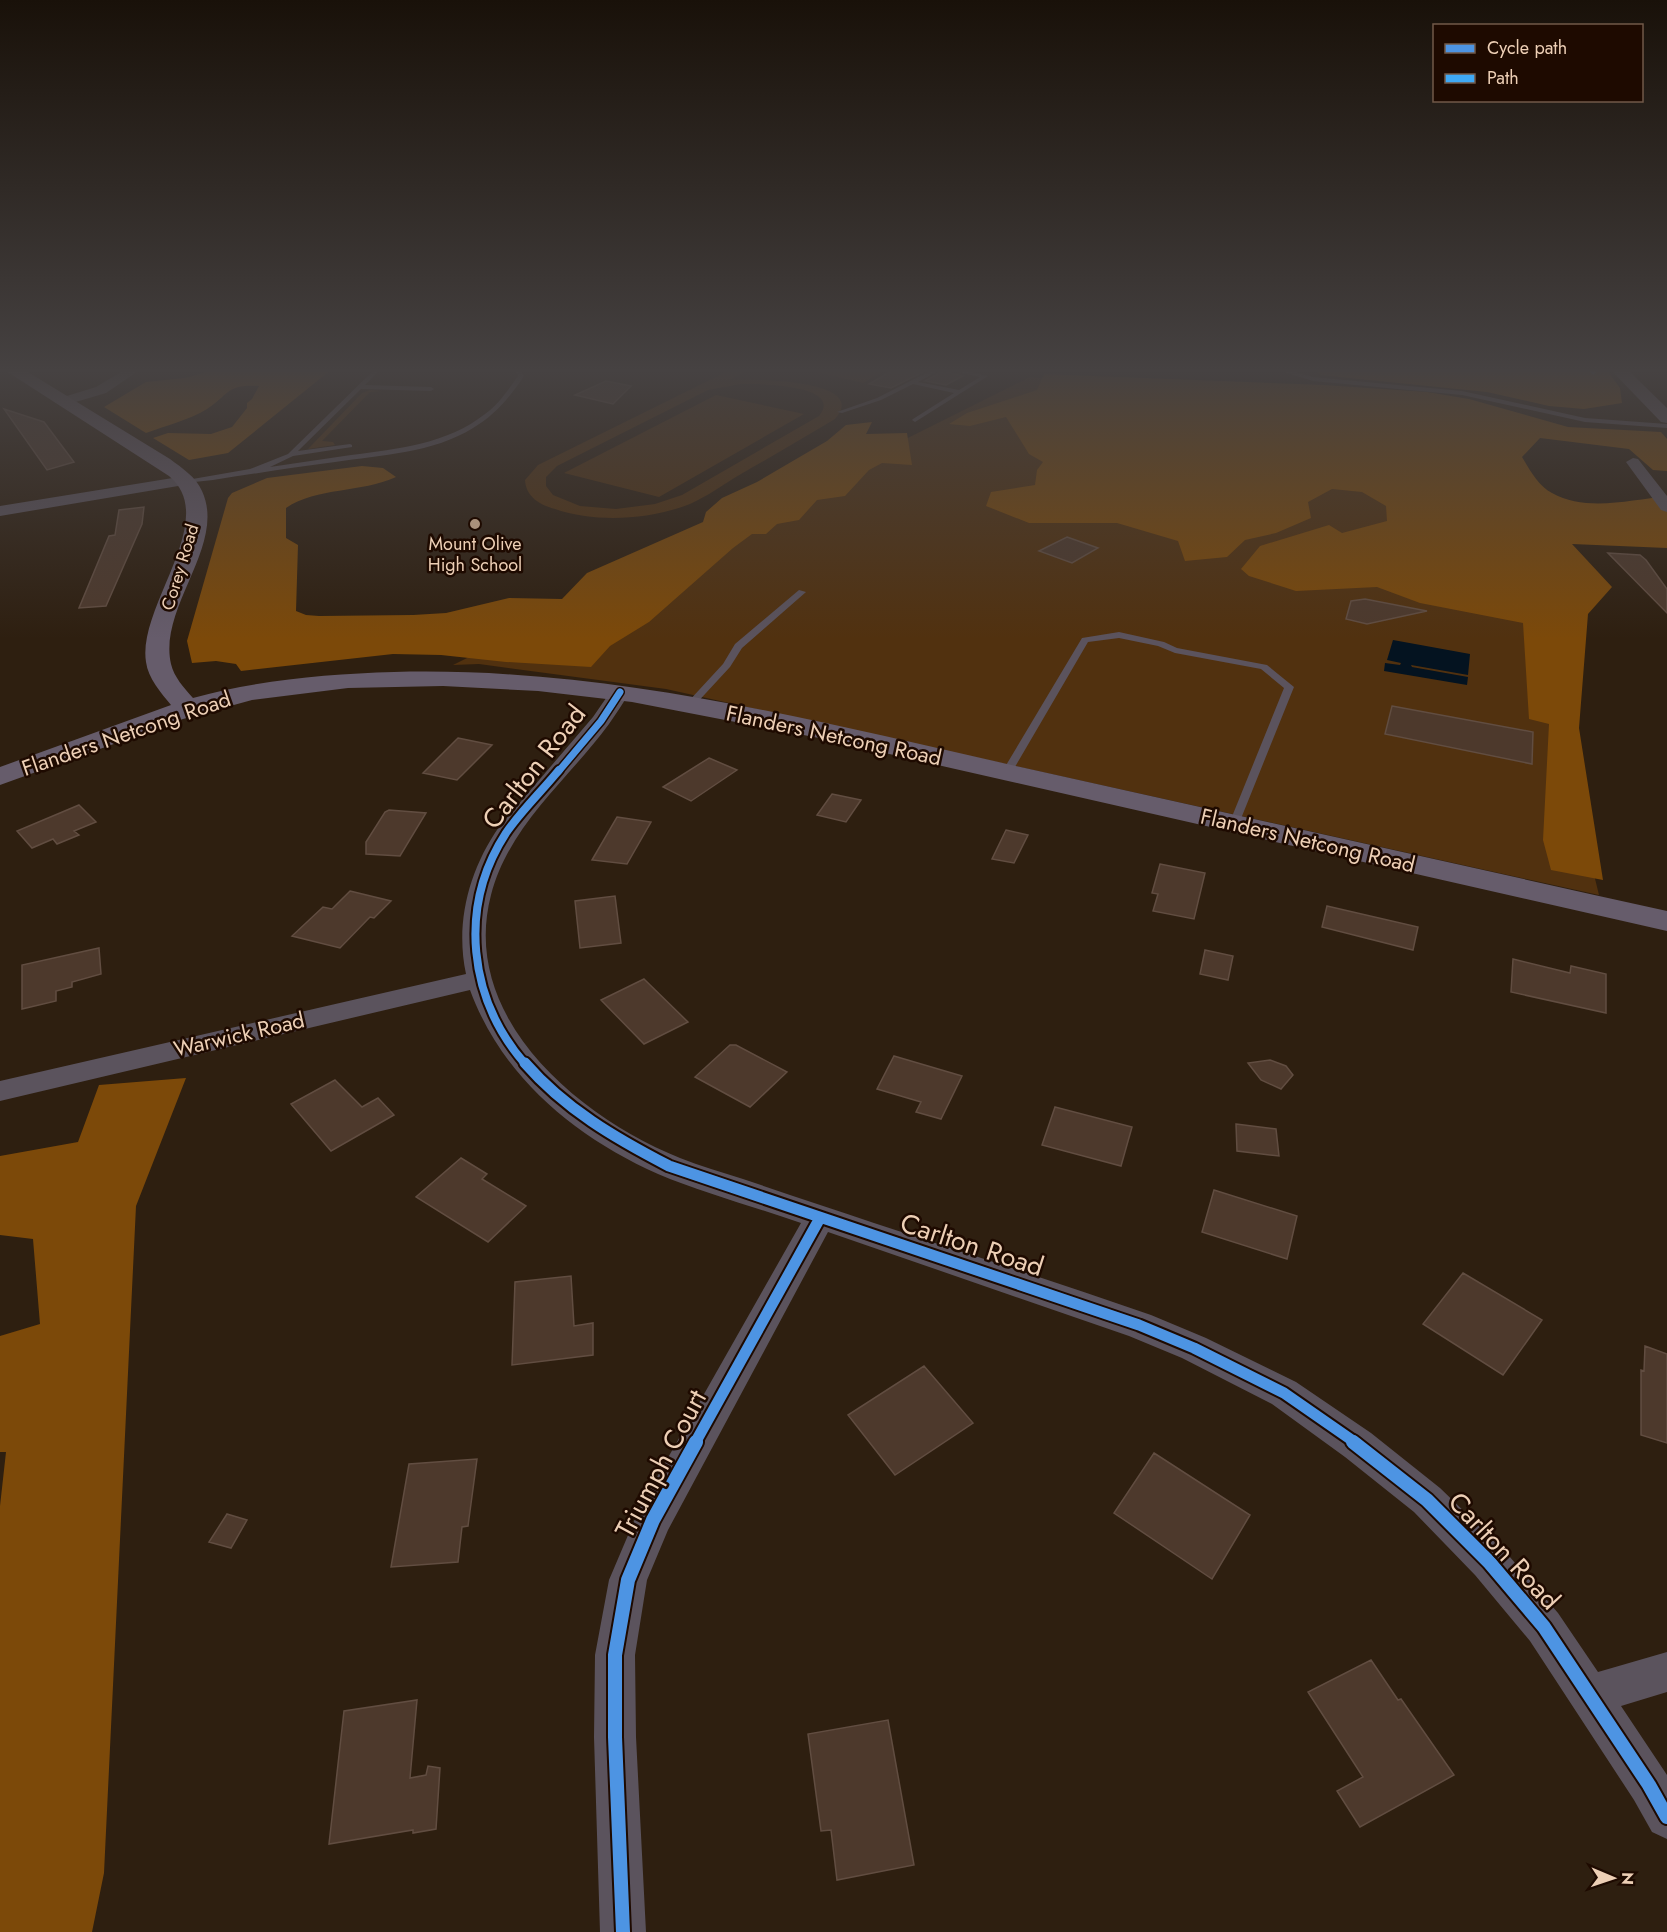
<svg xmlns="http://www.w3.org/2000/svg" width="1667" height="1932" viewBox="0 0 1667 1932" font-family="Jost,sans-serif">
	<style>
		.green { fill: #51310f; fill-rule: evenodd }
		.forest { fill: #7c4909 }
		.water { fill: #041320 }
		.building { fill: #4d392c; stroke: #614d41; stroke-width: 1.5 }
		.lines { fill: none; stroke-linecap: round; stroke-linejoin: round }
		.lane { fill: #5b535d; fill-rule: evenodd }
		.street { fill: #5b535d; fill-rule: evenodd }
		.secondary { fill: #665c6b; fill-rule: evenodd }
		.quiet { stroke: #3fa9f5; stroke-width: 4.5; stroke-dasharray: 8 4.5; stroke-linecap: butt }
		.cycleway-far3-casing { stroke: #1e0a00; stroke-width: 10 }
		.cycleway-far2-casing { stroke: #1e0a00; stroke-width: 12 }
		.cycleway-far1-casing { stroke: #1e0a00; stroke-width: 15 }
		.cycleway-casing { stroke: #1e0a00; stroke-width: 18 }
		.cycleway-far3 { stroke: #4d94e3; stroke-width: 7 }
		.cycleway-far2 { stroke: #4d94e3; stroke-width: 8 }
		.cycleway-far1 { stroke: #4d94e3; stroke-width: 11 }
		.cycleway { stroke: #4d94e3; stroke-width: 14 }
		.poi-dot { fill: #aa917b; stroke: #1e0a00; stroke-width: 2 }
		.labels { text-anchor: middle; stroke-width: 5; stroke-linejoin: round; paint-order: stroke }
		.far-poi-label { font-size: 18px; fill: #edcfb5; stroke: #1e0a00 }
		.far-street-label { font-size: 18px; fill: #edcfb5; stroke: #1e0a00 }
		.street-label { font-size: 22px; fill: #edcfb5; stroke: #1e0a00 }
		.near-street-label { font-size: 27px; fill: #edcfb5; stroke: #1e0a00 }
	</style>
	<rect width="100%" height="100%" fill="#2e1f10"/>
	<path class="green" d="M732 369 747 370 730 380C746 379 872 378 835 419 804 437 773 456 741 474 724 484 708 496 690 504 649 520 596 523 555 509 540 505 526 497 525 480L538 465ZM741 384C756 384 845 384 819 416L682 495 655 504 616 509 580 506 553 495 546 486V477L557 466 708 390Z
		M805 369H887L863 383Z
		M1030 377 1485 428 1599 895 666 689 479 664 453 665Z
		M370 390 382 391 370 392 322 441 333 442 335 445 308 449 362 393Z
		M716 395 804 414 659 497 564 473Z"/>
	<path class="forest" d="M217 369H332L228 453 189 460 153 438 168 433 211 434 232 427 247 408V403L252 399 259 386C226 384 230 394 207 409 189 420 165 426 146 433L104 407 146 382 185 378Z
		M1316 369H1606L1620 388 1622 403 1584 409 1549 406 1487 392 1320 375Z
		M1044 374 1324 385 1427 392 1469 399 1568 427 1661 432 1667 439V471L1653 470 1629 449 1540 438 1522 457C1530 470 1538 486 1552 493 1586 512 1630 500 1667 496V548L1572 544 1612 587 1588 614 1579 728 1603 880 1551 870 1543 840 1549 724 1529 719 1523 623 1420 603 1377 587 1296 591 1249 576 1241 569 1260 546 1329 525 1342 533 1387 521 1386 506 1362 492 1332 489 1308 502 1311 518 1276 533 1245 540 1227 557 1185 561 1178 541 1117 523H1029L986 506 991 492 1035 485 1037 470 1043 462 1029 454 1006 417 970 426 949 424 967 413 1037 390Z
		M872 422 866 434 907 433 912 465 882 463 869 470 845 496 817 500 799 520 777 524 766 534H752L733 548 649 622 610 646 591 667 506 662 441 655 393 654 241 671 236 664 216 661 192 663 187 641 228 498 232 493 267 478 362 466 383 468 396 477C361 493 317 487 286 508V538L298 545 296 611 306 615 319 616 413 615 446 613 509 598 562 599 587 573 703 522 706 512 722 498 757 482 827 441 846 425Z
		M186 1078 136 1206 104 1873 92 1932H0V1506L6 1452H0V1336L40 1324 33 1239 0 1235V1156L78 1142 99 1085Z"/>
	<path class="water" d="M1393 640 1470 654 1468 675 1411 665 1412 667 1468 677 1467 685 1384 671 1385 663 1400 665 1401 663 1387 660Z"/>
	<path class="building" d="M895 369H929L891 388 869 384Z
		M943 371 963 376 946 385 925 381Z
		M606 381 631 386 613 404 575 395Z
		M4 409 44 422 74 462 47 470Z
		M144 507 142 524 106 606 79 608 109 536 115 535 119 510Z
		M1067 537 1098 548 1072 563 1039 551Z
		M1608 553 1640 555 1646 560 1667 589V613Z
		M1365 599 1427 611 1367 624 1346 619 1351 601Z
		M1392 706 1533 732 1532 764 1385 734Z
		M458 738 492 745 457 780 423 773Z
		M709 758 737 770 691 801 663 787Z
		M832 794 861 800 846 822 817 815Z
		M79 805 96 822 74 831 79 835 57 844 53 839 32 848 17 831Z
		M389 810 426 813 400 856 366 854V842L385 812Z
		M617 817 651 822 627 864 592 860Z
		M1006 830 1028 835 1014 863 992 859Z
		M1160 864 1205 873 1194 919 1153 911 1158 894 1152 893Z
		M350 891 391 901 374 918 370 917 340 948 292 936 323 907 332 909Z
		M615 896 621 943 580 948 575 901Z
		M1327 906 1418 927 1413 950 1322 927Z
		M99 948 101 974 72 982V987L56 991V1001L22 1009V965Z
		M1205 950 1233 956 1228 980 1200 974Z
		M1513 959 1570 973 1571 966 1606 974V1013L1511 992Z
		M644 979 688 1022 644 1044 601 1000Z
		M730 1045H736L787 1072 750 1107 695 1077Z
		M894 1056 962 1076 941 1119 916 1112 921 1102 877 1089Z
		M1270 1060 1286 1066 1293 1075 1281 1089 1261 1080 1248 1063Z
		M335 1080 362 1107 378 1098 394 1115 331 1151 291 1104Z
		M1055 1107 1132 1127 1121 1166 1042 1145Z
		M1236 1124 1276 1129 1279 1156 1237 1151Z
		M461 1158 487 1174 482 1179 526 1206 488 1242 416 1197Z
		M1214 1190 1297 1216 1287 1259 1202 1232Z
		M1463 1273 1542 1320 1503 1375 1423 1324Z
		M571 1276 574 1326 593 1323V1355L512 1365 515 1282Z
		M1645 1346 1667 1354V1443L1641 1435V1370L1644 1371Z
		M924 1366 973 1423 895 1475 848 1415Z
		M1154 1453 1250 1515 1212 1579 1114 1513Z
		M477 1459 468 1526 462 1527 458 1562 391 1567 409 1464Z
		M227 1514 247 1520 231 1548 209 1542Z
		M1371 1660 1398 1700 1401 1699 1454 1775 1360 1827 1337 1791 1363 1777 1308 1692Z
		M417 1700 410 1778 426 1775 428 1766 440 1768 436 1829 413 1833V1830L329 1844 344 1711Z
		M888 1720 914 1865 837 1880 831 1830 821 1831 808 1734Z"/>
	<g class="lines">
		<path class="lane" d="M375 369H381L365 385 431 387 434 389 431 391 361 389 298 451 350 444 352 445V447L293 456 270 467C297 463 324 459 351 455 398 449 447 444 485 414 499 404 508 390 518 376L514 369H520L524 376C510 397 495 415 473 428 433 453 381 455 335 462 294 467 253 474 213 480L185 483 181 481 250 469 288 454Z
			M934 369H942L918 382 959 390 980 377 945 369H958L988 376 915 422 912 420 913 419 954 393 913 384 881 400 842 413 837 412 877 398Z
			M1274 369H1284L1313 377 1462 391 1585 418 1667 424V428L1585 422 1462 395 1313 381Z
			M799 590 806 592 742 648 730 667 693 707H687V703L723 664 735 644Z
			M1119 632 1164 642 1177 648 1267 665 1294 687 1238 826 1234 827 1229 824 1284 688 1261 669 1175 653 1158 646 1119 638 1088 642 1012 772 1007 775 1002 772 1082 638Z"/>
		<path class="street" d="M126 369H141L106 393 62 406 55 402 57 399 96 387Z
			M1633 458 1638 459 1667 496V512L1661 510 1626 462Z
			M185 476 190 478 193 481 190 484 0 516V506Z
			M620 686 627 688 630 692C623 703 616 714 609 724 568 780 509 825 491 895 459 1018 579 1117 680 1158 700 1166 722 1172 743 1179 787 1194 830 1208 874 1223 966 1253 1059 1283 1151 1315L1206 1338 1296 1382 1371 1433 1440 1488 1503 1549 1558 1613 1598 1672 1667 1652V1692L1621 1706 1667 1775V1839L1652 1832 1634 1800 1530 1641 1475 1575 1414 1512 1345 1457 1272 1404 1182 1358 1129 1336 828 1232 668 1530 647 1580 635 1655 636 1737 646 1932H600L594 1737 595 1655 609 1580 640 1507 801 1223C755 1207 703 1193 658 1174 575 1137 502 1077 470 990L0 1101V1081L466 974C455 923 469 870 499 827L593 717 613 688Z"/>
		<path class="secondary" d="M3 369H23L170 459C182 468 196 477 202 491 227 545 158 607 171 664 174 677 184 688 193 698 258 680 327 674 394 672 611 666 823 723 1034 770 1245 817 1456 864 1667 911V931L819 738 632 702 538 691 443 686 348 688 252 700 183 719 0 785V767L171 705C161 693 148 678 146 662 137 606 221 519 169 476Z
			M1610 369H1627L1667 408V423L1661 422Z"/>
		<path class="quiet" d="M1589 369 1595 373"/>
		<defs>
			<path id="cycleway-far3" d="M558 772 601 721 620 692"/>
			<path id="cycleway-far2" d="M526 1065C468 999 458 907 506 833 521 811 542 791 559 770"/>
			<path id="cycleway-far1" d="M525 1063C565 1109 615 1138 669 1166L1139 1325 1194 1348 1284 1393 1356 1443
				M695 1443 820 1218"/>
			<path id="cycleway" d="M1353 1442 1427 1500 1489 1562 1544 1627 1649 1785 1667 1817
				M623 1932 615 1737V1655L628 1580 653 1520 696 1442"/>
		</defs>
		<use href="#cycleway-far3" class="cycleway-far3-casing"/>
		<use href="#cycleway-far2" class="cycleway-far2-casing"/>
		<use href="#cycleway-far1" class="cycleway-far1-casing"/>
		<use href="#cycleway" class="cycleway-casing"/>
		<use href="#cycleway-far3" class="cycleway-far3"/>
		<use href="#cycleway-far2" class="cycleway-far2"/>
		<use href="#cycleway-far1" class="cycleway-far1"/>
		<use href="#cycleway" class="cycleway"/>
	</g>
	<linearGradient id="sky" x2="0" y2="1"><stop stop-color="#191109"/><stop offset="0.58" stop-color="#464242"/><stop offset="1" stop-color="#464242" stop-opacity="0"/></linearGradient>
	<rect width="1667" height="639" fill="url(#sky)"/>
	<circle class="poi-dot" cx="475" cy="524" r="6"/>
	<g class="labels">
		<g class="far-poi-label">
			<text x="475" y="550">Mount Olive<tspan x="475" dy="21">High School</tspan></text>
		</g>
		<g class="far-street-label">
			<text transform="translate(180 567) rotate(-73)" y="6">Corey Road</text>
		</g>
		<g class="street-label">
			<text transform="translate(126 733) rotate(-19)" y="8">Flanders Netcong Road</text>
			<text transform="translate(834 735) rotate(12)" y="8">Flanders Netcong Road</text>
			<text transform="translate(1308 840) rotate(13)" y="8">Flanders Netcong Road</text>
			<text transform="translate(239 1034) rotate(-13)" y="8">Warwick Road</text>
		</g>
		<g class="near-street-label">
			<text transform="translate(534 767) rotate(-52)" y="9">Carlton Road</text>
			<text transform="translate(972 1245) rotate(18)" y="9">Carlton Road</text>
			<text transform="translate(661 1464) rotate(-62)" y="9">Triumph Court</text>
			<text transform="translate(1504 1551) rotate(47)" y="9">Carlton Road</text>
		</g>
	</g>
	<rect x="1433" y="24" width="210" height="78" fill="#1e0a00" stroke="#715948" stroke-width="1.5"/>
	<rect x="1445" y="44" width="30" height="9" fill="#4d94e3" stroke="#715948" stroke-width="1.5"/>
	<text x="1487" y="54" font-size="18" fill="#edcfb5">Cycle path</text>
	<rect x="1445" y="74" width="30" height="9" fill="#3fa9f5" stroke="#715948" stroke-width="1.5"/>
	<text x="1487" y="84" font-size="18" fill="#edcfb5">Path</text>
	<g transform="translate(1613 1878) rotate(92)" stroke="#1e0a00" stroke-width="4.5" paint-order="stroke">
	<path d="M0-4.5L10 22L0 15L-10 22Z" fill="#edcfb5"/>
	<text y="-9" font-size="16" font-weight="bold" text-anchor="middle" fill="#edcfb5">N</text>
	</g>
</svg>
